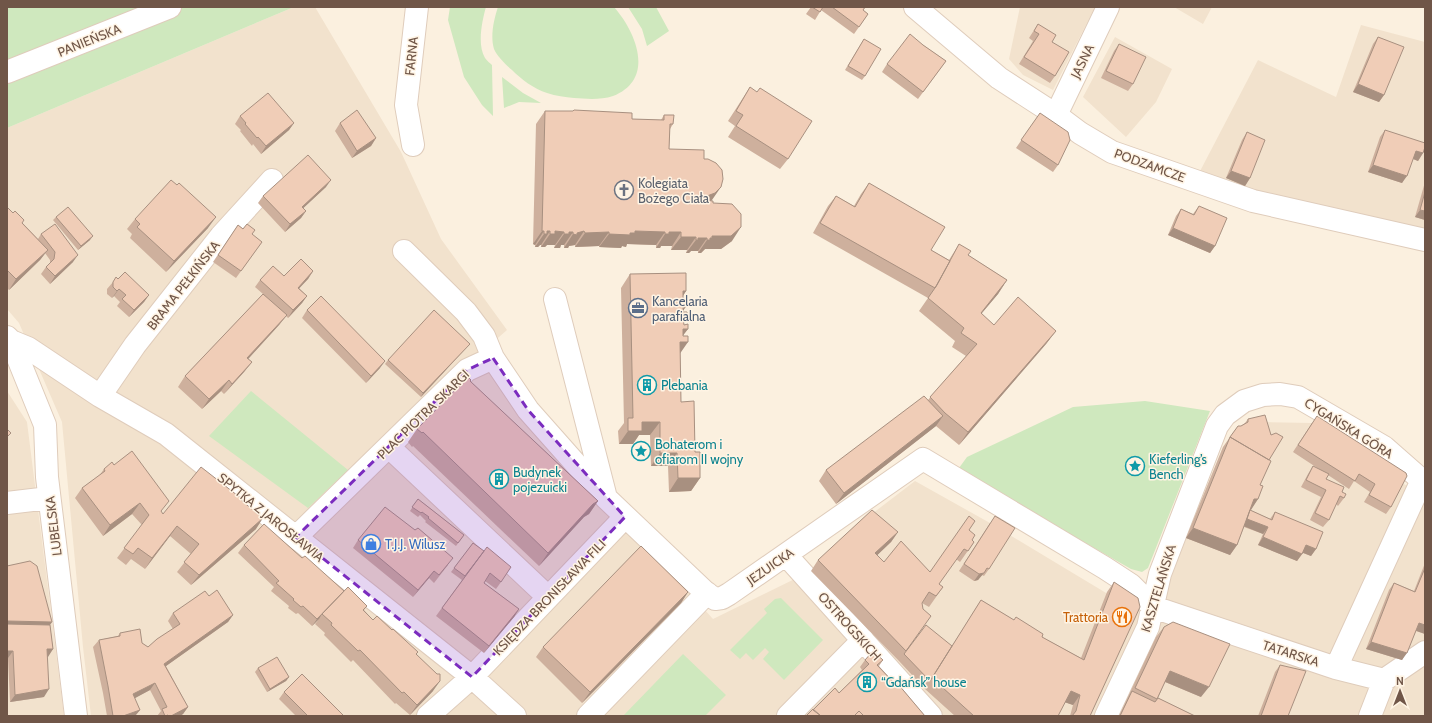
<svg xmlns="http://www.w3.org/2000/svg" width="1432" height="723" viewBox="0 0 1432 723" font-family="Cabin,sans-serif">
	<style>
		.residential { fill: #f2e2cd }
		.green { fill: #cfe8be }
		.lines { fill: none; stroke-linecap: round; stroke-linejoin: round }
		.minor-casing { stroke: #dfccbb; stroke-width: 24 }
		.minor { stroke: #fff; stroke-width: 22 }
		.wall { fill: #ceb09d }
		.shaded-wall { fill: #a89080 }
		.building { fill: #f0cdb7; stroke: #a89080 }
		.marked { fill: #7b2cbf; fill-opacity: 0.2; stroke: #7b2cbf; stroke-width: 3; stroke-dasharray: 8 5; stroke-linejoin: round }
		.labels { text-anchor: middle; stroke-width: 3; stroke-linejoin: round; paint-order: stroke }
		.street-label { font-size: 13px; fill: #705648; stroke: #fff4e4 }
		.worship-label { font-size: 13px; fill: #5b616d; stroke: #fff4e4; text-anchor: start }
		.service-label { font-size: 13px; fill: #4e5e75; stroke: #fff4e4; text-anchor: start }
		.culture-label { font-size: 13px; fill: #0d838f; stroke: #fff4e4; text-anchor: start }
		.shop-label { font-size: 13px; fill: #366cbe; stroke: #fff4e4; text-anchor: start }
		.food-label { font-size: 13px; fill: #c56008; stroke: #fff4e4; text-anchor: end }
	</style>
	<rect width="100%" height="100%" fill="#fbf0df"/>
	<path class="residential" d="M294 7H315L401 152 441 239 507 330 476 357 713 619 811 571 864 520 915 481 990 523 1131 608 1186 538 1223 447 1233 433 1260 422 1312 423 1402 483 1425 496V716H91L83 647 62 422 19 323 7 309V128Z
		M1020 7H1095L1053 90 1023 75 1009 59Z
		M1174 7H1212L1203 24Z
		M1361 25 1425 42V231L1313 209 1198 175 1258 60 1336 97Z
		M1115 37 1172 69 1156 102 1126 137 1083 97Z
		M7 391 27 422 64 716H7Z"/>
	<path class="green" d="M7 7H294L7 128Z
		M450 7H486C482 21 477 45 485 58 487 61 490 63 492 65L493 116 482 105 464 77 448 20Z
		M498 7H614C636 32 656 79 613 96 601 100 587 99 574 98 565 97 556 96 547 93 534 89 521 79 512 70 506 65 497 56 494 49 490 36 494 19 498 7Z
		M628 7H656L669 31 647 46 642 29Z
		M502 77 523 93 541 103 519 102 504 108Z
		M251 391 348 470 308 508 209 436Z
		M1145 401 1210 411 1148 568 1142 572 1131 569 968 476 959 468 967 457 1073 407Z
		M781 598 823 640 784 680 763 659 769 652 765 648 753 660 746 653 740 659 730 650 767 613 764 609 775 599Z
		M683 654 726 695 705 716H623Z"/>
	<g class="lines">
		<defs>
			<path id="minor" d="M915 7 999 78 1056 115 1080 133 1112 152 1253 201 1425 240
				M7 72 170 7
				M1056 115 1108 7
				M413 145 406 105 417 7
				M404 251 466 312 484 336 493 358
				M555 299 605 494
				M7 337 11 341 45 425 47 477 76 716
				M11 341 28 348 100 396 166 434 472 677 515 716
				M100 396 135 345 221 236 272 180
				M389 447 548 597
				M7 503 49 498
				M296 537 467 370 493 358 528 410 606 498 705 592 715 599 722 598 729 594 923 459 1105 568 1131 585 1153 607 1336 668 1384 680 1425 652
				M786 555 931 716
				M1336 668 1422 480
				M428 716 472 677 625 517
				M588 716 707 593
				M788 716 863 640
				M1106 716 1148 627 1160 574 1217 426 1225 415 1244 401 1263 395 1280 394 1298 397 1384 447 1425 483
				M1370 716 1384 680"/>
		</defs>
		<use href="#minor" class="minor-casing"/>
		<use href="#minor" class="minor"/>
	</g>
	<path class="wall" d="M811 7H866L863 10 868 14 854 34 821 10 815 20 806 14Z
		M1038 24 1055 76 1050 83 1019 64 1033 41 1029 38Z
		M1378 37 1384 95 1379 102 1353 92 1373 44Z
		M864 39 865 76 862 80 845 70Z
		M1119 44 1133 84 1128 91 1101 78 1114 51Z
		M923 45 946 61 918 99 882 72 887 64Z
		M750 87 788 159 780 169 728 137 735 126 728 121Z
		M545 111 632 119 661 120 664 115 673 124 670 129 669 149 704 159 711 201 732 241 721 249H705L701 253H698V251H691L689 253H686L687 250H671L672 246H661L660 248H656V245L627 244 626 247 622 246 621 248 599 247V246L575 247V245L569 246 568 248H564V245H561L560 248H554L555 245H547L545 247H541V245H540L538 247H535V245L533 244 536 124Z
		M1040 113 1058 165 1053 172 1016 148Z
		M240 116 294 123 289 130 261 154 253 144 252 146 240 131 241 130 235 124Z
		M340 123 376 138 371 146 352 158 335 131Z
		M1385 130 1423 153 1418 161 1413 159 1402 183 1368 172 1380 137Z
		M1247 132 1250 178 1245 186 1226 178 1242 140Z
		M1425 182V220L1415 217Z
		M869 183 931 250 949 260 959 244 968 255 1007 280 998 294 981 314 994 325 1056 331 1046 344 959 445 936 426 836 504 819 481 826 470 928 400 966 356 952 347 955 341 919 311 928 298 813 233 828 206 836 196 854 206 861 194Z
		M326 187 303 208 306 211 301 218 285 232 258 203 263 196Z
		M1199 206 1215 246 1210 253 1168 235 1176 216 1181 209 1193 214Z
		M7 207 38 239 41 234 73 262 50 284 41 274 46 267 50 263V260L45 253 40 260 9 290 7 288Z
		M56 217 90 240 78 250 53 220Z
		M135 219 208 228 166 272 130 238 132 234 127 229Z
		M238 225 262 242 236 278 213 262Z
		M313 271 308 279 299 288 307 296 302 303 288 318 286 316 279 325 248 359 252 362 244 372 224 394 221 391 202 409 178 387 185 376 263 294 255 287 260 280 284 276Z
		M630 274 686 291 683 296V300L687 305 683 311 684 325 688 329 683 335 680 353 681 402 695 452 700 478 691 491 669 492 668 466H651L650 435H639L633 444H619L618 431 624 423 621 288Z
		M118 279 149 295 144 302 129 317 117 306 120 302 114 296 112 298 107 294V289L113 282Z
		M307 310 380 368 366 383 302 318Z
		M470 344 467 347 421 397 385 364 388 360Z
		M464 380 470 381 598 501 589 514 584 517 539 566 413 446 412 447 408 442 417 429 459 387Z
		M1248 419 1269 460 1260 485 1258 499 1250 510 1270 519 1275 512 1316 549 1311 556 1303 553 1297 561 1258 545 1263 534 1244 527 1237 545 1230 555 1186 538 1223 447 1238 426H1241L1245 423Z
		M1312 423 1406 473 1391 507 1386 514 1364 502 1370 492 1354 481 1349 489 1328 475 1326 479 1342 492 1344 498 1338 506 1336 504 1329 520 1323 527 1310 520 1321 497 1301 487 1308 474 1313 466 1322 471 1293 452Z
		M114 465 163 514 242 501 256 529 191 585 177 572 191 554 170 536 145 569 131 559 126 565 117 558 142 525 132 514 103 536 75 498 82 488 99 476 104 469Z
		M418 499 464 535 456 546 425 522 426 521 420 515 418 517 410 511Z
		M990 523 989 569 984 576 982 575 978 580 974 581 959 571Z
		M969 530 972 540 974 542 960 562 956 559 939 584 943 587 929 607 922 603 910 646H952L981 600 1042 637 1081 658 1107 592 1114 582 1090 716H1070L1073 705 1065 702 1058 716H955L925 689 899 661 811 571 818 560 898 532 891 542 877 555 884 562 930 572Z
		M358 540 448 565 434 583 429 578 413 597 353 548Z
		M473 543 501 582 496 589 485 581 484 583 519 609 514 617 484 653 436 616 462 580 451 572Z
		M244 545 302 558 344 591 367 606 364 610 373 620 416 654 433 691 410 715 396 703 395 704 353 660 351 662 324 635 325 633 315 624 319 619 312 626 298 613 296 614 288 608 289 606 271 591 274 587 238 553Z
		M1425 563V634L1416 631 1402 660 1366 649 1389 590 1394 583 1414 591Z
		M7 566 50 625 53 649 47 657 44 697 10 702 8 658Z
		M688 592 681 603 582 703 536 657 543 647Z
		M209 596 233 615 228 622 166 666 188 707 183 714 180 716H157L161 711 150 690 134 698 140 710 135 716H107L103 693 93 647 99 640 118 636 120 633 142 643 148 647 173 629 168 621 173 613Z
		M1164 627 1201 697 1165 682 1158 698 1195 716H1119L1156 637Z
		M873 651 883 660 879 666 896 685 898 684 925 716H806L835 688 839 693 862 670 860 667 865 660Z
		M1280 665 1288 716H1258L1275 672Z
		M258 668 289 677 286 681 267 692 255 672Z
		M284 692 344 716H296L279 699Z"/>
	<path class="shaded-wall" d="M1358 84 1384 95 1379 102 1353 92Z
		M294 123 289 130 261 154 266 146Z
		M376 138 371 146 352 158 357 151Z
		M1416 151 1423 153 1418 161 1411 158Z
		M1373 165 1407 176 1402 183 1368 172Z
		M1231 171 1250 178 1245 186 1226 178Z
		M331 180 326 187 297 214 302 207Z
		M721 187 712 200 706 207 698 209 702 196Z
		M1420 210 1425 211V220L1415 217Z
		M306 211 301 218 285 232 290 224Z
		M216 217 208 228 166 272 174 261Z
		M741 227 732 241 721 249H705L701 253H698L707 240 712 236Z
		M1173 228 1215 246 1210 253 1168 235Z
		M542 231H544L535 245 533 244Z
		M547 231H550L541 245H540L538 247H535L544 234Z
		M555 231 564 232 555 245H547L545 247H541L550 234Z
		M584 231 575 245 569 246 568 248H564L573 234Z
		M635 231 665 232 656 245 627 244 626 247 622 246 621 248 599 247 609 234 630 233Z
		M569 232H573L564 245H561L560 248H554L564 234Z
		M609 232 599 246 575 247 585 233Z
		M669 232H681L672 246H661L660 248H656L665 234Z
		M93 236 90 240 78 250 81 246Z
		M681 237H696L687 250H671Z
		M698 238H707L698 251H691L689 253H686L696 240Z
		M48 250 40 260 9 290 16 279Z
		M78 255 73 262 50 284 55 276Z
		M313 271 308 279 293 295 298 288Z
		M1007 280 998 294 971 326 981 313Z
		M119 289 114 296 112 298 117 291Z
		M683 291H686L677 305Z
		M149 295 144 302 129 317 134 310Z
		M307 296 302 303 288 318 293 310Z
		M683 305H687L677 319Z
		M287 315 279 325 240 368 247 358Z
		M683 317H687L678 330Z
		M683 329H688L678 342Z
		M1056 331 1046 344 959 445 968 432Z
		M680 342H688L679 355Z
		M470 344 467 347 421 397 423 393Z
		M385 361 380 368 366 383 371 376Z
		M252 362 244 372 224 394 232 384Z
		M229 380 221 391 202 409 209 399Z
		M943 416 936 426 836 504 844 493Z
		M642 422H660L650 435H639L633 444H619L628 431Z
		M660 453H677L668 466H651Z
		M678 478H700L691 491 669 492Z
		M1254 499H1258L1251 510 1247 509Z
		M598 501 589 514 584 517 539 566 548 553 593 504Z
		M140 503 132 514 103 536 110 525Z
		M263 518 256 529 191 585 199 575Z
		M1246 518 1268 527 1263 534 1241 525Z
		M177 526 170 536 145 569 152 558Z
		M1193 528 1237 545 1230 555 1186 538Z
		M898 532 891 542 868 564 875 553Z
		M1263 537 1302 554 1297 561 1258 545Z
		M1306 545 1316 549 1311 556 1301 552Z
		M434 571 429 578 413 597 418 590Z
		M984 573 978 580 974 581 979 574Z
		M344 591 322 614 319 619 312 626 317 619Z
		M688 592 681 603 582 703 590 692Z
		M519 609 514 617 484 653 489 646Z
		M233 615 228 622 159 671 164 664Z
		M7 621 52 622 45 633 7 632Z
		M1419 623 1425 625V634L1414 630Z
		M1371 642 1407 653 1402 660 1366 649Z
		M47 649H53L48 657H42Z
		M7 651H13L8 658H7Z
		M1170 671 1209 687 1201 697 1163 681Z
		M289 677 286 681 267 692 270 689Z
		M440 681 433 691 410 715 417 705Z
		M155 683 150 690 128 702 133 694Z
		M49 689 44 697 10 702 15 695Z
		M1071 691 1080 695 1073 705 1064 702Z
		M188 707 183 714 180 716H171Z
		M140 710 135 716H123Z"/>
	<path class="building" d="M812 7H823L820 12Z
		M832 7H865L863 10 868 14 859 27Z
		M1038 24 1056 35 1052 42 1069 52 1055 76 1024 57 1039 34 1034 31Z
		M910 34 923 45 946 61 923 92 887 64Z
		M1378 37 1404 47 1384 95 1358 84Z
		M864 39 881 49 865 76 848 66Z
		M1119 44 1146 57 1133 84 1106 71Z
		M750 87 757 92 760 88 812 121 788 159 736 126 743 115 736 111Z
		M268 93 294 123 266 146 258 137 257 138 245 124 246 123 240 116Z
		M357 110 376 138 357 151 340 123Z
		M574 110 632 113V119L664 120V115H674L673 124H670L669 149 704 150V159H708L716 163 722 170 723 179 721 187 715 193 707 196H702V200L713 201V203L732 204 741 214V227L731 236H712V238H710V240H707V238H698V240H696V237H681V232H669V234H665V232L635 231V233H630V235L609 234V232L585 233 584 231 577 233V235L573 234V232H569V234H564V232L555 231V234H550V231H547V234H544V231H542L545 111H573Z
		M1040 113 1068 132 1070 140 1058 165 1021 140Z
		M1385 130 1425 143V147L1423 153 1416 151 1407 176 1373 165Z
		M1247 132 1265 140 1250 178 1231 171Z
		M308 155 331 180 302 207 306 211 290 224 263 196Z
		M171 180 177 185 179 183 216 217 174 261 137 227 140 224 135 219Z
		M869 183 945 227 931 250 950 261 935 288 820 223 836 196 855 207Z
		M1425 192V211L1420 210Z
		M1199 206 1227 218 1215 246 1173 228 1181 209 1194 215Z
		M7 207 13 213 15 211 24 220 22 223 48 250 16 279 7 270Z
		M68 207 93 236 81 246 56 217Z
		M55 224 78 255 55 276 46 267 54 259 55 252 41 234Z
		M247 224 255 230 252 234 262 242 241 271 218 255 238 225 243 229Z
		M959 244 971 251 968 255 1007 280 981 313 994 325 1018 297 1056 331 968 432 945 413 930 397 977 344 961 333 964 328 928 298 937 285Z
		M301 259 313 271 298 288 307 296 293 310 260 280 273 266 284 276Z
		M125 272 149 295 134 310 122 299 126 295 119 289 117 291 113 287V282L116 277 118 279Z
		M686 273V291H683V300H687V305H683V312H687V317H683L684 325 688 324V329H683V336H688V342H680L681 402 694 401 695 452H700V478H678L677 453H660V422H642V431H628V418H633L630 274Z
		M263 294 287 315 247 358 252 362 232 384 229 380 209 399 185 376Z
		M321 296 385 361 371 376 307 310Z
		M434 310 470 344 423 393 388 360Z
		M467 376 471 380 470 381 598 501 593 504 548 553 423 432 422 433 417 429 464 381V380Z
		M924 396 943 416 844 493 826 470Z
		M1265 415 1271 435 1276 433 1283 437 1269 460 1230 437 1238 426H1241L1248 422V419Z
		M1317 416 1406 473 1407 476 1391 507 1369 495 1375 484 1359 474 1355 481 1298 445Z
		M7 429 11 433 7 437Z
		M1230 437 1271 461 1260 485 1263 486 1258 499H1254L1237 545 1193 528Z
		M132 451 169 501 161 511 163 514 201 467 242 499V501L263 518 199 575 184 562 199 544 177 526 152 558 138 548 133 554 124 548 149 515 140 503 110 525 82 488 105 471 104 469 112 462 114 465Z
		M1313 466 1329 474 1326 479 1344 487 1342 492 1346 494 1344 498 1340 496 1329 520 1315 513 1326 490 1306 480Z
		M418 499 464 535 458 543 428 518 429 517 422 512 421 513 412 507Z
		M385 507 415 530 418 528 453 558 439 575 434 571 418 590 358 540Z
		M872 510 898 532 875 553 884 562 901 541 930 572 969 516 975 521 969 530 975 535 972 540 974 542 968 551 964 549 939 584 943 587 936 596 929 592 922 603 923 609 931 616 906 651 818 560Z
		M1250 510 1272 520 1275 512 1323 532 1316 549 1306 545 1302 554 1263 537 1268 527 1247 519Z
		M995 516 1015 528 989 569 987 568 984 573 979 574 964 564Z
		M264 524 302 558 305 556 344 591 317 619 303 606 301 607 293 600 294 599 276 583 279 581 244 545Z
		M473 543 484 551 465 576 454 568Z
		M641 546 688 592 590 692 543 647Z
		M487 547 511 567 501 582 490 573 484 583 519 609 489 646 442 608Z
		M30 561 37 566 52 622 7 621V566Z
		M1425 568V625L1419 623 1407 653 1371 642 1394 583 1415 592Z
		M1114 582 1138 598 1140 607 1090 716H1072L1076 711 1080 695 1071 691 1058 716H974L932 678 981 600 1014 620 1016 617 1043 634 1042 637 1084 660Z
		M348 587 367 606 363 610 373 620 377 616 392 630 393 629 418 652 416 654 437 674H440V681L417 705 404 692 402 693 360 650 358 651 331 625 332 623 322 614Z
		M217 590 233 615 164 664 188 707 171 716H169L168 715 165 716 162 709 167 707 155 683 133 694 140 710 123 716H113L108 686 99 640 120 636V633L140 629 142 643 148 647 157 639 180 624 173 613 205 591 209 596Z
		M1173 622 1230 644 1209 687 1170 671 1157 699 1135 688 1164 627Z
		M7 624 50 625 53 649H47L49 689 15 695 13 651H7Z
		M926 625 952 646 930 681 904 654Z
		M873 651 883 660 877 665 896 685 898 684 925 716H864L859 711 854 716H821L813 710 835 688 839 693 869 664 865 660Z
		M277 657 289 677 270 689 258 668Z
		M1280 665 1306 671 1288 716H1261Z
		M302 674 344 716H308L284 692Z
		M1132 691 1155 702 1158 698 1195 716H1120Z
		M813 709 821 716H806Z
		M859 711 864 716H854Z"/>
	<path class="marked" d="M493 358 528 410 625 517 472 677 296 537 467 370Z"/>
	<defs>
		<symbol id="church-ring" viewBox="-11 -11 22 22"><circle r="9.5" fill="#fff4e4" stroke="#6b7280" stroke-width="1.5"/><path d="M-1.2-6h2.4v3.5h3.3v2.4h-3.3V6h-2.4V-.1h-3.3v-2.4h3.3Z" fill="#6b7280"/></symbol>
		<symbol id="office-ring" viewBox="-11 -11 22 22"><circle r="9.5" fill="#fff4e4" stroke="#5c6f8a" stroke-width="1.5"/><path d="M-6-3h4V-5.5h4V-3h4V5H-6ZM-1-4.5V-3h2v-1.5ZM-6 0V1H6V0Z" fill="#5c6f8a"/></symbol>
		<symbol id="building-ring" viewBox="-11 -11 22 22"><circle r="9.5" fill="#fff4e4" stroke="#0f9aa8" stroke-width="1.5"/><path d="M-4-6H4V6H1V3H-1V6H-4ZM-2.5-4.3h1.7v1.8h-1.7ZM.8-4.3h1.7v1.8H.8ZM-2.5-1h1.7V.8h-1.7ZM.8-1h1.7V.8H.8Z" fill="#0f9aa8"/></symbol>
		<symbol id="sight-ring" viewBox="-11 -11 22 22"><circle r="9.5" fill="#fff4e4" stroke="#0f9aa8" stroke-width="1.5"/><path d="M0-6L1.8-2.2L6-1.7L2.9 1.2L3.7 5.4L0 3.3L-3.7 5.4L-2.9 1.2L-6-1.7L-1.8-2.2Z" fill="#0f9aa8"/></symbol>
		<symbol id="shop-ring" viewBox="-11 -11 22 22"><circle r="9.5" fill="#fff4e4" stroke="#3f7fe0" stroke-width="1.5"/><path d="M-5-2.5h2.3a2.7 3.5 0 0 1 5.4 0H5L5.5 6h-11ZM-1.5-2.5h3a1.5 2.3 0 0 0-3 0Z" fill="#3f7fe0"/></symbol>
		<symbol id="restaurant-ring" viewBox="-11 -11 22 22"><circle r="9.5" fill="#fff4e4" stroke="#e8710a" stroke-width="1.5"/><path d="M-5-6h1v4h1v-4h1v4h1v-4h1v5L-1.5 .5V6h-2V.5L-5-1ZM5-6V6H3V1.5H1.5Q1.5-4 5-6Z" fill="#e8710a"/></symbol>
	</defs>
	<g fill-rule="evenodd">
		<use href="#church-ring" x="613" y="179" width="22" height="22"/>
		<use href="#office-ring" x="627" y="297" width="22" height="22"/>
		<use href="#building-ring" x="636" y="374" width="22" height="22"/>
		<use href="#sight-ring" x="630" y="440" width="22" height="22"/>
		<use href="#sight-ring" x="1124" y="455" width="22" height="22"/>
		<use href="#building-ring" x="488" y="468" width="22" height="22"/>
		<use href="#shop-ring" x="360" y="533" width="22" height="22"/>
		<use href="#restaurant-ring" x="1111" y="606" width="22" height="22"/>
		<use href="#building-ring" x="856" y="671" width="22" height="22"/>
	</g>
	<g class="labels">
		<g class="street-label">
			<text transform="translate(89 40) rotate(-22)" y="5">PANIEŃSKA</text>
			<text transform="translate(411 56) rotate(-84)" y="5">FARNA</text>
			<text transform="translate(1082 61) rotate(-64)" y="5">JASNA</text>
			<text transform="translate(1150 165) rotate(20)" y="5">PODZAMCZE</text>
			<text transform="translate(183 285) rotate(-52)" y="5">BRAMA PEŁKIŃSKA</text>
			<text transform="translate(423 414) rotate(-44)" y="5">PLAC PIOTRA SKARGI</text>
			<text transform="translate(1349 428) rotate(32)" y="5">CYGAŃSKA GÓRA</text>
			<text transform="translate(271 517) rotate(39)" y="5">SPYTKA Z JAROSŁAWIA</text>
			<text transform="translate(53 526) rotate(-97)" y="5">LUBELSKA</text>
			<text transform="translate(770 566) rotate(-35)" y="5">JEZUICKA</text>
			<text transform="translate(1158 588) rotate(-73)" y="5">KASZTELAŃSKA</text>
			<text transform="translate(549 597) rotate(-46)" y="5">KSIĘDZA BRONISŁAWA FILI</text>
			<text transform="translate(850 626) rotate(48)" y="5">OSTROGSKICH</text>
			<text transform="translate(1291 653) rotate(18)" y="5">TATARSKA</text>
		</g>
		<g class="worship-label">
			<text x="638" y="188">Kolegiata<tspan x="638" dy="15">Bożego Ciała</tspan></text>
		</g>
		<g class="service-label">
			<text x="652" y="306">Kancelaria<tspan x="652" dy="15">parafialna</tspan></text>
		</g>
		<g class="culture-label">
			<text x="661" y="390">Plebania</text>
			<text x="655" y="449">Bohaterom i<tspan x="655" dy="15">ofiarom II wojny</tspan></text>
			<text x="1149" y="464">Kieferling’s<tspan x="1149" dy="15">Bench</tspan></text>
			<text x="513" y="477">Budynek<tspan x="513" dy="15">pojezuicki</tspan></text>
			<text x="881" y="687">“Gdańsk” house</text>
		</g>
		<g class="shop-label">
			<text x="385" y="549">T.J.J. Wilusz</text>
		</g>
		<g class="food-label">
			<text x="1108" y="622">Trattoria</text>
		</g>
	</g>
	<rect width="1432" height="723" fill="none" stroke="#705648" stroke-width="16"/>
	<g transform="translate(1400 691)" stroke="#fff4e4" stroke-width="3" paint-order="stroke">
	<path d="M0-3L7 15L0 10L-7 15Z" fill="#705648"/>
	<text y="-6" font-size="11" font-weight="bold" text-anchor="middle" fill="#705648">N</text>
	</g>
</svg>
